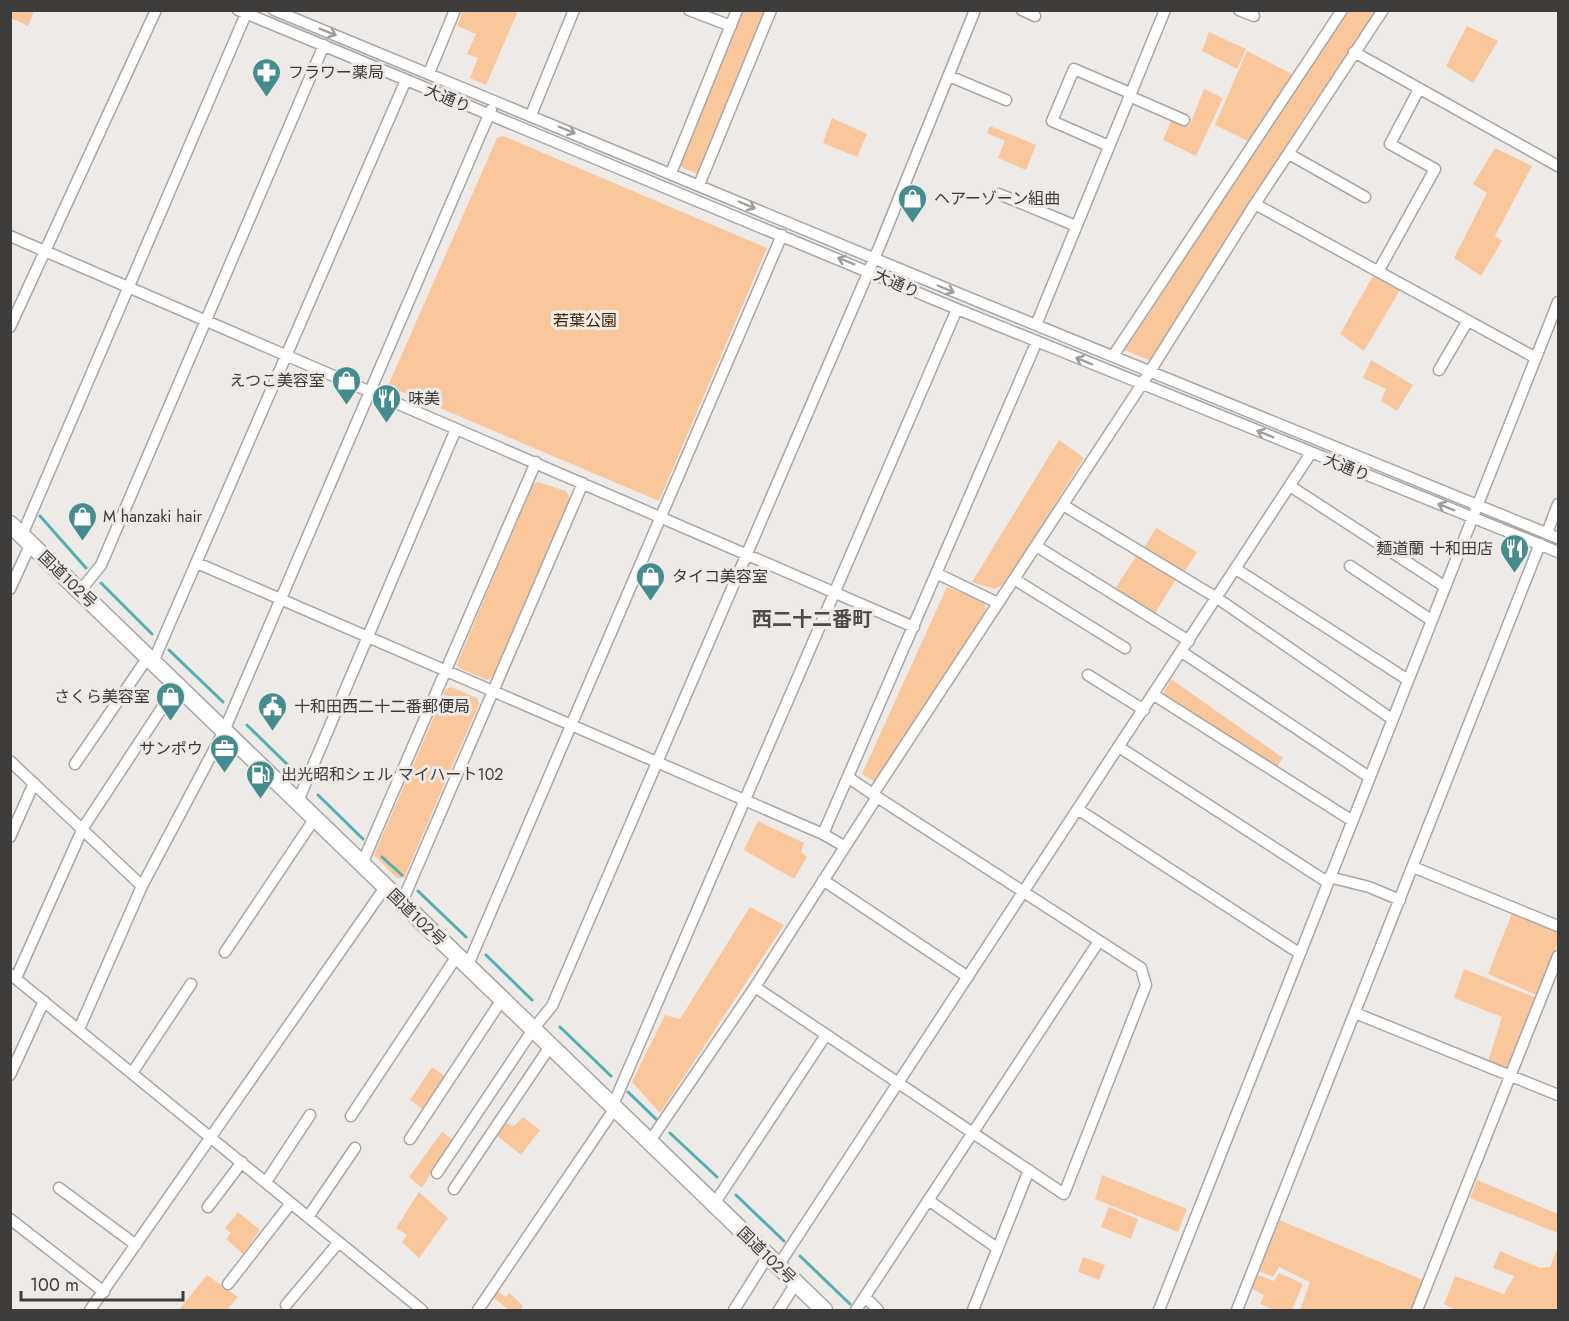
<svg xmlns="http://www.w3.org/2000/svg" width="1569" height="1321" viewBox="0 0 1569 1321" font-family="Jost,'Noto Sans JP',sans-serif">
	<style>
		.green { fill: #fac79c }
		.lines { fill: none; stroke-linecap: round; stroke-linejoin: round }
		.stream { stroke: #52afb1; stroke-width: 3 }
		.minor-casing { stroke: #a9a6a3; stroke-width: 13 }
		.highway-casing { stroke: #a9a6a3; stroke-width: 19 }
		.minor { stroke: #fff; stroke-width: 10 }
		.highway { stroke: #fff; stroke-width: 16 }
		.oneway { stroke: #9e9e9d }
		.labels { text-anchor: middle; stroke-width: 6; stroke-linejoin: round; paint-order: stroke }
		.poi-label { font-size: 16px; fill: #3e3c3b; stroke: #eeeae7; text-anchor: start }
		.street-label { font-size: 16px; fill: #3e3c3b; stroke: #eeeae7 }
		.park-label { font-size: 16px; fill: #462400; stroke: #eeeae7 }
		.quarter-label { font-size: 20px; font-weight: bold; fill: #4d4a48; stroke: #eeeae7 }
	</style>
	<rect width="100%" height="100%" fill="#eeeae7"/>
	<path class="green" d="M11 10H34V11L28 26 11 18Z
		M463 11H518L486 85 470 78 478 58 467 54 476 34 457 26Z
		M742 11H766L698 174 679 166Z
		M1347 11H1376L1303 119 1151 361 1125 350Z
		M1467 26 1498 41 1473 83 1446 66Z
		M1209 32 1246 49 1237 69 1202 51Z
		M1247 51 1292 74 1250 142 1215 125Z
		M1204 89 1223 98 1196 156 1163 140 1172 119 1189 127Z
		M832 118 867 134 857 157 823 143Z
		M990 126 1036 145 1026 170 998 158 1005 141 987 133Z
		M503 136 767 248 659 501 388 386 497 138Z
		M1495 148 1532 166 1495 236 1502 241 1481 276 1454 258 1487 193 1473 184Z
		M1374 274 1400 290 1364 351 1340 334Z
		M1371 360 1413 385 1397 411 1381 401 1386 389 1363 378Z
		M1059 440 1084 458 1005 583 995 589 972 582Z
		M538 482 566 491 570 498 492 677 487 680 459 668 457 664 533 484Z
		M1156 528 1197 552 1184 572 1144 548Z
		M1137 555 1176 579 1154 615 1115 589Z
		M947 587 984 601 986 610 875 782 862 774Z
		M1171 679 1283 758 1276 768 1163 694Z
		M451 687 477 698 479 704 404 878H397L374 855 446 689Z
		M758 821 804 843 801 852 807 857 794 879 744 850Z
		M750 907 784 925 660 1113 632 1082 665 1015 680 1019Z
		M1513 911 1558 930V942L1537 995 1488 974Z
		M1464 969 1537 998 1509 1070 1488 1062 1502 1017 1454 998Z
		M432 1067 447 1078 424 1110 410 1100Z
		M523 1117 540 1130 521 1155 496 1135 506 1122 514 1126Z
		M442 1132 452 1139 422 1188 409 1177Z
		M1102 1175 1187 1209 1178 1232 1095 1199Z
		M1477 1180 1558 1214V1233L1470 1198Z
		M419 1192 448 1218 419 1258 402 1242 407 1235 396 1228Z
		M1109 1207 1138 1219 1131 1239 1101 1227Z
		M238 1212 260 1230 243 1254 226 1239 231 1233 225 1228Z
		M1279 1220 1423 1280 1411 1310H1300L1310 1282 1279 1267 1273 1277 1259 1271Z
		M1558 1246V1310H1456L1444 1304 1455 1276 1504 1294 1514 1276 1493 1268 1500 1251 1540 1268 1550 1267Z
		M1083 1257 1105 1265 1099 1280 1078 1272Z
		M1279 1273 1303 1284 1292 1310H1274L1260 1304 1264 1295 1252 1289 1258 1275 1274 1281Z
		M207 1275 238 1297 227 1310H179Z
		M498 1291 505 1297 510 1293 523 1306 520 1310H509L494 1298Z"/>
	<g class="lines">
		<path class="stream" d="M40 516 86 568
			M101 583 152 634
			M169 650 223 702
			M247 725 296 773
			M318 795 363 839
			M382 857 402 875
			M418 891 466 937
			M486 955 532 1000
			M560 1027 611 1076
			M628 1092 656 1119
			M670 1133 717 1177
			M736 1195 784 1241
			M800 1256 850 1304"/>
		<defs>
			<path id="minor" d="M238 10 957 309 1558 552
				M274 10 960 294 1558 538
				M689 10 731 26
				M1022 10 1035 16
				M1239 10 1254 16
				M1354 52 1558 166
				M429 73 455 10
				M949 76 1006 100
				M1129 96 1184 120
				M531 115 574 10
				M1109 146 1052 121 1074 69 1130 93
				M1289 154 1365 197
				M671 173 737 10
				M699 185 771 10
				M999 194 1076 226
				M1255 204 1536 358
				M10 236 914 627
				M1379 270 1435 169 1390 144 1419 89
				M1036 325 1165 10
				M10 327 156 10
				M1113 356 1342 10
				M1439 370 1467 322
				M1290 486 1444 586
				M1063 505 1217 598 1392 719
				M1547 533 1558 504
				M22 535 246 14
				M1036 546 1189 641
				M197 563 823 834 844 846
				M1350 566 1431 620
				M1236 569 1408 680
				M938 574 998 603
				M1014 579 1125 648
				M10 589 31 543
				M80 591 101 565 324 45
				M1182 652 1369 777
				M153 662 406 80
				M1088 675 1144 710
				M1154 695 1351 820
				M1119 747 1327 882
				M10 761 142 886
				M75 764 148 657
				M849 778 877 797
				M873 794 1142 384 1255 204 1383 10
				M298 801 456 429
				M1079 810 1299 953
				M823 834 1037 341
				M10 837 34 783
				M362 864 536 462
				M1413 867 1558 926
				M1329 877 1369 887 1400 900
				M823 880 968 977
				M402 902 583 483
				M225 952 315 818
				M468 965 782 235
				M10 974 422 1310
				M16 978 83 828 177 685
				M1355 1013 1558 1095
				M79 1029 142 886 224 731 491 110
				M132 1073 191 984
				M10 1075 44 1001
				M613 1105 957 309
				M351 1116 457 956
				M410 1139 503 998
				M650 1141 755 987 877 797 1141 968 1146 985 1064 1194 755 987
				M437 1173 534 1028 552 1006 880 245 975 10
				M266 1182 310 1115
				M59 1188 136 1245
				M454 1189 551 1045
				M928 1200 997 1248
				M714 1204 826 1035
				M208 1207 242 1162
				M308 1217 355 1148
				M10 1219 104 1292
				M778 1266 1311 453
				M228 1284 291 1203
				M865 1297 878 1310
				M286 1305 339 1242
				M90 1310 386 886
				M478 1310 615 1108
				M734 1310 768 1256
				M779 1310 796 1283
				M856 1310 1099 941
				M973 1310 1029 1170
				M1159 1310 1558 302
				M1237 1310 1540 544
				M1417 1310 1558 956"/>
			<path id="highway" d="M10 524 824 1310"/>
		</defs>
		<use href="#minor" class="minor-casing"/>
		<use href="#highway" class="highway-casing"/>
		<use href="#minor" class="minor"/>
		<use href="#highway" class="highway"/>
	</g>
	<defs><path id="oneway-shaft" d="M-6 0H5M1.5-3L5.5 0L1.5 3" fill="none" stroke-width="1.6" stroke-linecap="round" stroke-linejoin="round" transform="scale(1.5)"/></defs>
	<g class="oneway">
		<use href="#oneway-shaft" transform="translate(328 32) rotate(22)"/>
		<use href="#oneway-shaft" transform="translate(567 130) rotate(23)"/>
		<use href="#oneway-shaft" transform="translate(747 205) rotate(23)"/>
		<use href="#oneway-shaft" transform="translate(846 261) rotate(-158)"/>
		<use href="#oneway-shaft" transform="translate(946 289) rotate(23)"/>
		<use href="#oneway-shaft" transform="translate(1084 361) rotate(-158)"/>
		<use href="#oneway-shaft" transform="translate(1265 434) rotate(-158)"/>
		<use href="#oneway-shaft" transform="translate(1446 507) rotate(-158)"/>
	</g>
	<defs>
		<symbol id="pharmacy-pin" viewBox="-11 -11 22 30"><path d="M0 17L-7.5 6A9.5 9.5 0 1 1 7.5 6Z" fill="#448c8d" stroke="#eeeae7"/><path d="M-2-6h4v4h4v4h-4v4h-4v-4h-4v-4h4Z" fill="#fff"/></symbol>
		<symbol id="shop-pin" viewBox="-11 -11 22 30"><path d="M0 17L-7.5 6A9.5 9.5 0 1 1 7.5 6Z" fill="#448c8d" stroke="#eeeae7"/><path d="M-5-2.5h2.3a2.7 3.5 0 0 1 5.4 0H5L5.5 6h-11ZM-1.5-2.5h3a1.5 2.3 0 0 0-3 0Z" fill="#fff"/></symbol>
		<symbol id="restaurant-pin" viewBox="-11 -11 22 30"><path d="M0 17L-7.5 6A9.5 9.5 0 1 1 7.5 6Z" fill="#448c8d" stroke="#eeeae7"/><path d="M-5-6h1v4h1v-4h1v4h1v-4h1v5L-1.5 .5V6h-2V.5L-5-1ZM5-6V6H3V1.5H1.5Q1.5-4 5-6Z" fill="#fff"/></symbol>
		<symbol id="civic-pin" viewBox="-11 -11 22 30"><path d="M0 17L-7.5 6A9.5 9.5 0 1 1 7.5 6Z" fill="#448c8d" stroke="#eeeae7"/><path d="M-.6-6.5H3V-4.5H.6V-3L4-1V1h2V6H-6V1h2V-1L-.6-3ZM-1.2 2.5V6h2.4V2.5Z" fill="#fff"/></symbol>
		<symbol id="office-pin" viewBox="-11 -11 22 30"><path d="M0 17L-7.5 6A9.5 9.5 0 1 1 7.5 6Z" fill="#448c8d" stroke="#eeeae7"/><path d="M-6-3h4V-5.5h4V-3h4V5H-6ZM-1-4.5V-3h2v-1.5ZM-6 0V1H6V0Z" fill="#fff"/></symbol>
		<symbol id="fuel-pin" viewBox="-11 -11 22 30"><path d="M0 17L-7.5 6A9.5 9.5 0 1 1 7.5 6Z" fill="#448c8d" stroke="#eeeae7"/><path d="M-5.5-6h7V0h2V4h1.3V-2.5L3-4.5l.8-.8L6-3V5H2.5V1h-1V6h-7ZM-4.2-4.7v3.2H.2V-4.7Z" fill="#fff"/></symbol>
	</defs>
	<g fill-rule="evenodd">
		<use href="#pharmacy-pin" x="250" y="56" width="33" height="45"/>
		<use href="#shop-pin" x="896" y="182" width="33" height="45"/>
		<use href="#shop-pin" x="330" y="364" width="33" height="45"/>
		<use href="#restaurant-pin" x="370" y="382" width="33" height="45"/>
		<use href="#shop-pin" x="66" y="500" width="33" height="45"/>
		<use href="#restaurant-pin" x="1498" y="532" width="33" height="45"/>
		<use href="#shop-pin" x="634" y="560" width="33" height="45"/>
		<use href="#shop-pin" x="154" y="680" width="33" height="45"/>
		<use href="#civic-pin" x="256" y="690" width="33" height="45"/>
		<use href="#office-pin" x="208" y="732" width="33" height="45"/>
		<use href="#fuel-pin" x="244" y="758" width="33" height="45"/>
	</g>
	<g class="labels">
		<g class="poi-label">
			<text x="288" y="78">フラワー薬局</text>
			<text x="934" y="204">ヘアーゾーン組曲</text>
			<text x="325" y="386" text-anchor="end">えつこ美容室</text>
			<text x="408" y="404">味美</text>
			<text x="103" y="522">M hanzaki hair</text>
			<text x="1493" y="554" text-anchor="end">麺道蘭 十和田店</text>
			<text x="672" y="582">タイコ美容室</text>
			<text x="150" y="702" text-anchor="end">さくら美容室</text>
			<text x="294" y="712">十和田西二十二番郵便局</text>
			<text x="203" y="754" text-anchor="end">サンポウ</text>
			<text x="281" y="780">出光昭和シェル マイハート102</text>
		</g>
		<g class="street-label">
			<text transform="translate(448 98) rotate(23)" y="6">大通り</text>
			<text transform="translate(897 283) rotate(24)" y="6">大通り</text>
			<text transform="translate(1347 467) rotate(22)" y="6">大通り</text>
			<text transform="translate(68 579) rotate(44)" y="6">国道102号</text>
			<text transform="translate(417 917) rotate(44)" y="6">国道102号</text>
			<text transform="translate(767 1255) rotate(44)" y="6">国道102号</text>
		</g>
		<g class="park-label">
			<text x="585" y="326">若葉公園</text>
		</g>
		<g class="quarter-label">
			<text x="812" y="626">西二十二番町</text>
		</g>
	</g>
	<rect width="1569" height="1321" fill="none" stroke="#3e3c3b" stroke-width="24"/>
	<path d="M21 1291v9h162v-9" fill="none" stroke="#3e3c3b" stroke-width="3"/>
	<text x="30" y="1291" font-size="18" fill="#3e3c3b" stroke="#eeeae7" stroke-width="4.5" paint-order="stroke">100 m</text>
</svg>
